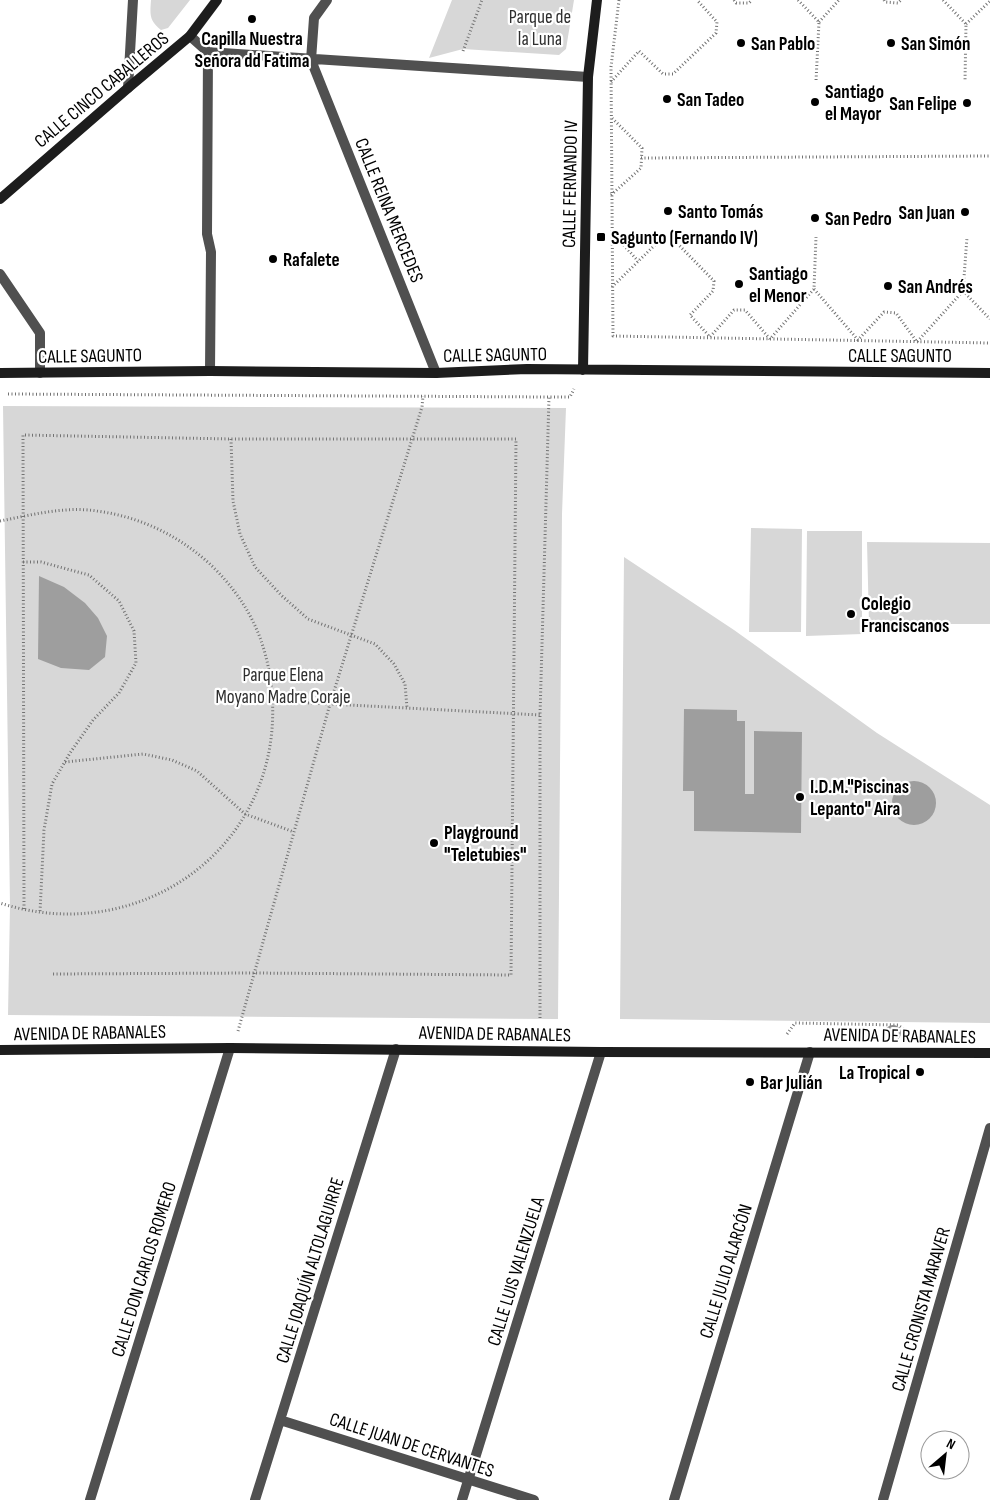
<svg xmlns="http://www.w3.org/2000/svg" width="990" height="1500" viewBox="0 0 990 1500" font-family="'Sofia Sans Condensed',sans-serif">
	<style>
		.green { fill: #d7d7d7 }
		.water { fill: #9e9e9e }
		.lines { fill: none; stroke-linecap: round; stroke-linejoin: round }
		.path { stroke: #727272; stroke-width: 3; stroke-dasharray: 1 2.5; stroke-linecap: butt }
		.street { stroke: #505050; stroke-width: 10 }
		.secondary { stroke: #1d1d1d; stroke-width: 10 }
		.tree { fill: #8c8c8c }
		.poi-dot { fill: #000; stroke: #fff; stroke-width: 2 }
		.labels { text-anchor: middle; stroke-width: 4.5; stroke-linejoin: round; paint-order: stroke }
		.park-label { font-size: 19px; fill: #2e2e2e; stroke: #fff }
		.poi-label { font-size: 19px; font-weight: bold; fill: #000; stroke: #fff; text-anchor: start }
		.street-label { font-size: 19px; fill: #000; stroke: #fff }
	</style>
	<rect width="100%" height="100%" fill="#fff"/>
	<path class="green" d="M151 0H190L168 28 161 30C149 20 150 15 151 0Z
		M452 0H574L566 49 559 55 463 49 429 58Z
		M3 406 566 408 562 514 558 1019 8 1015 10 906Z
		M751 528 802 529 801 632H749Z
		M807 531H862V634L806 636Z
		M867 542 990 543V624H869Z
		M624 557 734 630 877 733 990 805V1023L620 1019Z"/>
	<path class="water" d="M39 576 64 587 85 603 98 618 107 636 105 657 89 670 61 668 38 659Z
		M684 709 737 710V721H745V794H754V731L802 732 801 833 694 831V791H683Z
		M892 803a22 22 0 1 1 44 0a22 22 0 1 1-44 0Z"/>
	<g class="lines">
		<path class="path" d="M619 0 611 67 613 336 990 343
			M734 0 736 3H749L752 0
			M798 0 819 22 816 81
			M884 0 885 2 898 3 901 0
			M943 0 966 24 965 81
			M819 22 839 0
			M966 24 990 1
			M463 51 482 0
			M611 82 639 51 663 74H673L716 33 717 22 697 0
			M641 158 990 156
			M611 195 641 168 642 148 612 118
			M612 232 638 261
			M612 287 662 238H672L714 281 713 291 690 315 710 337 734 310H745L770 339 814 289 816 237
			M814 289 858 340 884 312 896 313 917 342 963 291 967 237
			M963 291 990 319
			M8 394 549 397H570L574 389
			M231 439 233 501 240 534 255 567 281 595 308 619 375 644 394 664 405 684 407 708
			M0 521C31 515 65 506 97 511 141 517 180 536 212 566 249 602 268 643 272 694 284 845 142 949 0 903
			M23 562H41L89 575 119 601 134 631 136 663 119 693 93 720 70 753 52 784 44 830 40 912
			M273 701 540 715
			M65 762 143 754 172 760 197 771 245 814 294 832
			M24 909 23 435 231 439H516L511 975 254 973 51 974
			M540 1018V715L549 397
			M238 1031 330 704 422 407 423 396
			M787 1034 795 1023 898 1025 910 1034"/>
		<path class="street" d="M327 0 314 18 311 60 436 373
			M190 36 208 52 588 77
			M208 52 207 234 211 252 210 371
			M128 88 133 0
			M0 274 40 333V373
			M280 1420 534 1500
			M90 1500 230 1048
			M255 1500 396 1049
			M462 1500 601 1052
			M674 1500 810 1052
			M883 1500 990 1128"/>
		<path class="secondary" d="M0 199 128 88 190 36 217 0
			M583 370 588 77 597 0
			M0 373 210 371 436 373 527 369 990 373
			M0 1050 230 1048 601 1052 990 1053"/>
	</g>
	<circle class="tree" cx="893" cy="1033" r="8"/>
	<g class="poi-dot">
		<circle cx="252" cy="19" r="5"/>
		<circle cx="741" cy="43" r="5"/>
		<circle cx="891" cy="43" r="5"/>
		<circle cx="667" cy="99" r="5"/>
		<circle cx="815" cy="102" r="5"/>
		<circle cx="967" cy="103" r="5"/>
		<circle cx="668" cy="211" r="5"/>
		<circle cx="965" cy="212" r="5"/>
		<circle cx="815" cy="218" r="5"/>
		<rect x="596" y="232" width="10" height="10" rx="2.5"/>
		<circle cx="273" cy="259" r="5"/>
		<circle cx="739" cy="284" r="5"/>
		<circle cx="888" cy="286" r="5"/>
		<circle cx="851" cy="614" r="5"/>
		<circle cx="800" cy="797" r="5"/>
		<circle cx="434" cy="843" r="5"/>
		<circle cx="920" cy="1072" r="5"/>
		<circle cx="750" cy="1082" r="5"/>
	</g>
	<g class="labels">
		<g class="park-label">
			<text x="540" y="23">Parque de<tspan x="540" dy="22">la Luna</tspan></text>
			<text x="283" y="681">Parque Elena<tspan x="283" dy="22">Moyano Madre Coraje</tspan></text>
		</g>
		<g class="poi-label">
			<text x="252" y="45" text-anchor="middle">Capilla Nuestra<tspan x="252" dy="22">Señora dd Fatima</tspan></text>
			<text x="751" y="50">San Pablo</text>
			<text x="901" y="50">San Simón</text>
			<text x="825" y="98">Santiago<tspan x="825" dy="22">el Mayor</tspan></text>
			<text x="677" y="106">San Tadeo</text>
			<text x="957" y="110" text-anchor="end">San Felipe</text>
			<text x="678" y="218">Santo Tomás</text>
			<text x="955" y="219" text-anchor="end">San Juan</text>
			<text x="825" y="225">San Pedro</text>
			<text x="611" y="244">Sagunto (Fernando IV)</text>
			<text x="283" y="266">Rafalete</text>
			<text x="749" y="280">Santiago<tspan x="749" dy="22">el Menor</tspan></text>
			<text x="898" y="293">San Andrés</text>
			<text x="861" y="610">Colegio<tspan x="861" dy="22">Franciscanos</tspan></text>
			<text x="810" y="793">I.D.M."Piscinas<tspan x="810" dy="22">Lepanto" Aira</tspan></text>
			<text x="444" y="839">Playground<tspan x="444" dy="22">"Teletubies"</tspan></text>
			<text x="910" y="1079" text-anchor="end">La Tropical</text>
			<text x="760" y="1089">Bar Julián</text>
		</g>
		<g class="street-label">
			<text transform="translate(101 89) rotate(-40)" y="7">CALLE CINCO CABALLEROS</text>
			<text transform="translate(569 184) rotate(-89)" y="7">CALLE FERNANDO IV</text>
			<text transform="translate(390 210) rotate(68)" y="7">CALLE REINA MERCEDES</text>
			<text transform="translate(495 354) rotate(-1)" y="7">CALLE SAGUNTO</text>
			<text transform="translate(90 355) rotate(-1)" y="7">CALLE SAGUNTO</text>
			<text x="900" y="362">CALLE SAGUNTO</text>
			<text transform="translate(90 1032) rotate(-1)" y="7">AVENIDA DE RABANALES</text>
			<text transform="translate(495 1033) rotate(1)" y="7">AVENIDA DE RABANALES</text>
			<text transform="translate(900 1035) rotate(1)" y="7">AVENIDA DE RABANALES</text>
			<text transform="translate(143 1269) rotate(-73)" y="7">CALLE DON CARLOS ROMERO</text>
			<text transform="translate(309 1270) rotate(-73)" y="7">CALLE JOAQUÍN ALTOLAGUIRRE</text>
			<text transform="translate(515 1271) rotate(-73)" y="7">CALLE LUIS VALENZUELA</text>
			<text transform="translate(725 1271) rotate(-73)" y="7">CALLE JULIO ALARCÓN</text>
			<text transform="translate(920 1309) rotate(-74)" y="7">CALLE CRONISTA MARAVER</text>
			<text transform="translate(412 1444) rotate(18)" y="7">CALLE JUAN DE CERVANTES</text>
		</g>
	</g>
	<g transform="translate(945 1455) rotate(28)"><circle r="24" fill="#ffffff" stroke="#999999"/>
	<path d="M0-4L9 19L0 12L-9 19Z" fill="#000000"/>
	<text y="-8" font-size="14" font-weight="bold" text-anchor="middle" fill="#000000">N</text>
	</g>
</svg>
